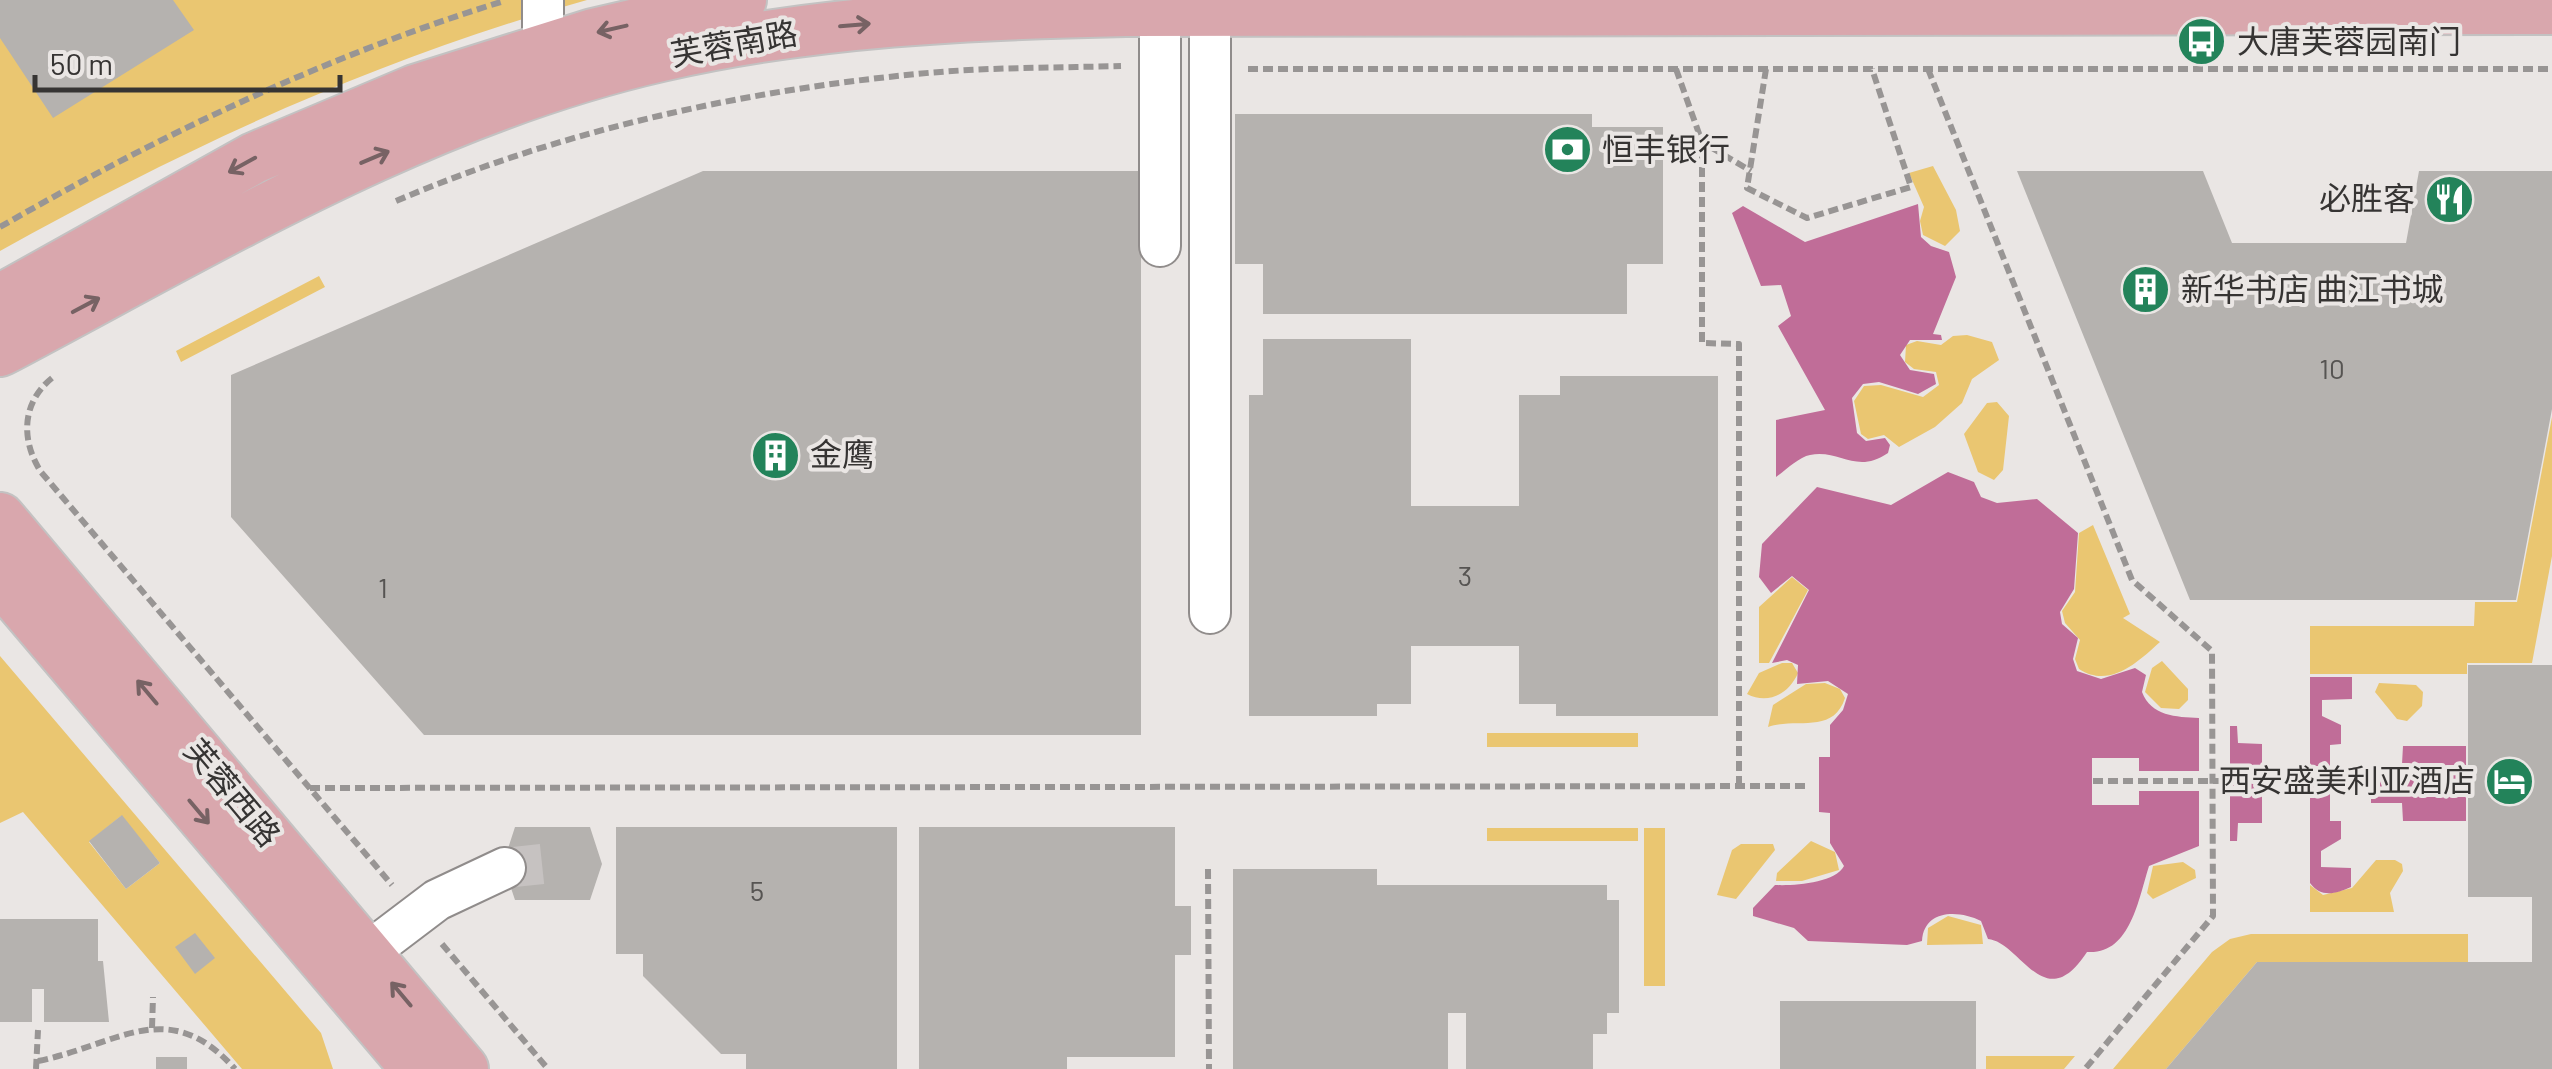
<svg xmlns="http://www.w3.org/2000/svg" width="2552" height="1069" viewBox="0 0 2552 1069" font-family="Barlow,'Noto Sans SC',sans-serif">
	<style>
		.green { fill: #eac671; fill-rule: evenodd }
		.water { fill: #c06d98 }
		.building { fill: #b5b2af }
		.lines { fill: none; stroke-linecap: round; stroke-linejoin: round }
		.minor-tunnel { stroke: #c6c2c1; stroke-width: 40; stroke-dasharray: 40 20; stroke-linecap: butt }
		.minor-casing { stroke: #908c8b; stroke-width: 44 }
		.major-casing { stroke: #c3c2c2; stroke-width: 54 }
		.path { stroke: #989594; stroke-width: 6; stroke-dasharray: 10 5; stroke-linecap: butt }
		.minor { stroke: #fff; stroke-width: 40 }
		.major { stroke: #d9a7ad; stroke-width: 50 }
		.oneway { stroke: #776264 }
		.labels { text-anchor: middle; stroke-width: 8; stroke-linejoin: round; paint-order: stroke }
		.number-label { font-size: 28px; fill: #565452 }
		.poi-label { font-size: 32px; fill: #363433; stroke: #eae6e4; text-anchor: start }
		.street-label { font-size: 32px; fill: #363433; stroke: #eae6e4 }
	</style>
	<rect width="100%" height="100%" fill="#eae6e4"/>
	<path class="green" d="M0 0H587C379 58 188 146 0 251Z
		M1933 166 1956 210 1960 231 1945 246 1923 235 1920 221 1924 207 1909 173Z
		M319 276 325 287 181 362 176 351Z
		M1967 335 1992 342 1999 360 1972 379 1962 403 1935 427 1899 447 1884 435 1868 439 1861 434 1854 401 1864 386 1881 385 1923 397 1939 385 1936 372 1914 369 1905 362 1906 345 1917 341 1941 345 1953 336Z
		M1997 402 2009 416 2003 470 1994 480 1978 472 1964 434 1987 403Z
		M2552 417V556L2532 663H2467V674H2310V626H2474L2475 602H2517Z
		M2093 525 2130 614 2123 618 2160 642C2138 662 2110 689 2079 669L2075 659 2080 640 2065 623 2062 611 2075 592 2079 533Z
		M1792 577 1808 590 1769 663H1759V607Z
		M0 656 321 1033 333 1069H242L23 812 0 823ZM121 816 160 863 126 889 89 842Z
		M2162 661 2188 689V700L2179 709 2161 708 2145 692 2152 668Z
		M1782 663H1792L1798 673C1789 694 1768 705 1747 694L1759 673Z
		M2379 683 2416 685 2423 692 2422 706 2407 721 2397 719 2375 692Z
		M1806 684 1825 683 1840 689 1845 698C1833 735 1796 717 1768 727L1773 705Z
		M1487 733H1638V747H1487Z
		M1487 828H1638V841H1487Z
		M1644 828H1665V986H1644Z
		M1811 841 1835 852 1839 870 1802 881H1776L1777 873Z
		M1741 844H1773L1775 850 1736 899 1717 895 1732 850Z
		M2376 860H2395L2402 864 2403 871 2390 893 2394 912H2310V885L2323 895 2352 888Z
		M2183 862 2195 870 2196 878 2153 899 2147 893 2153 866Z
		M1948 916 1981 925 1983 944 1927 945 1928 928Z
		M2251 934H2468V962H2257L2166 1069H2113L2212 952 2230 939Z
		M1986 1056H2075L2064 1069H1986Z"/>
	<path class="water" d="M1918 204 1921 237 1931 246 1949 252 1956 277 1933 334 1941 335 1942 340H1910L1900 355 1910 370 1934 374 1936 384 1918 394 1879 382 1863 384 1852 398 1857 433 1866 441 1885 438 1890 445 1888 453C1856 475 1840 449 1810 455 1799 457 1786 470 1776 477V420L1825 410 1778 326 1791 316 1781 285 1761 286 1732 213 1743 206 1805 242Z
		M1948 472 1974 482 1981 497 1997 503 2037 499 2078 533 2074 589 2060 612 2062 624 2078 638 2073 659 2077 671 2101 679 2135 668 2146 675 2142 692C2151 716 2176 717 2199 718V771H2139V758H2092V805H2139V791H2199V846L2149 866C2138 901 2130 955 2087 952 2044 1018 2021 942 1988 939L1981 921C1959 910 1924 909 1922 941L1907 945 1808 941 1794 928 1753 916V908L1775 885C1794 886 1835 883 1844 866L1830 843V813L1819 812V757H1830V725L1843 710 1848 694 1828 681 1797 684 1798 665 1787 660 1772 663 1809 590 1792 576 1771 593 1759 577 1762 544 1817 487 1891 505Z
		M2310 677H2352V699L2322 700V716L2341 725V744L2330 745V821H2341V839L2321 851V867L2351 868V887C2335 894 2321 898 2310 883Z
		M2230 726H2237L2238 743 2262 744V823H2238L2237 841H2230Z
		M2403 746H2466V821H2403L2402 803H2371V764H2402Z"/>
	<path class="building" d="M0 0H173L194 30 53 118 0 38Z
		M1235 114H1592V127H1663V264H1627V314H1263V264H1235Z
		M703 171H1141V735H424L231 517V375Z
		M2017 171H2203L2232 243H2406L2419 171H2552V409L2516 600H2190Z
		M1263 339H1411V506H1519V395H1560V376H1718V716H1556V704H1519V646H1411V704H1377V716H1249V395H1263Z
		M2468 665H2552V1069H2166L2257 962H2532V897H2468Z
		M122 815 160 863 126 889 89 841Z
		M515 827H590L602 864 590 900H515L503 864Z
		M616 827H897V1069H746V1054H721L643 976V954H616Z
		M919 827H1175V906H1191V955H1175V1057H1067V1069H919Z
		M1233 869H1377V885H1607V900H1619V1013H1607V1034H1593V1069H1466V1013H1448V1069H1233Z
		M0 919H98V961H103L109 1022H44V989H32V1022H0Z
		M195 933 215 958 195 974 175 947Z
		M1780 1001H1976V1069H1780Z
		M156 1057H187V1069H156Z"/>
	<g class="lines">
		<path class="minor-tunnel" d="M505 868 542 864"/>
		<defs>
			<path id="minor" d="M543 0V49
				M1160 11V246
				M1210 11V613
				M367 953 437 900 505 868"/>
			<path id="major" d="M0 300 254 158 415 90 593 34 741 0
				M0 351C212 239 424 110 661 56 813 21 971 14 1126 11L2552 9
				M0 518 463 1069
				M0 578 417 1069"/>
		</defs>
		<use href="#minor" class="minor-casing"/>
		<use href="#major" class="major-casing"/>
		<path class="path" d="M1248 69H2552
			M1676 69 1702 142
			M1766 69 1747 188 1807 218 1911 187 1872 69
			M1928 69 2132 580 2212 651 2213 916 2085 1069
			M396 201C560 131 740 91 917 74 985 67 1053 68 1121 66
			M0 227C160 135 328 55 504 1
			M52 378C21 403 21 441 41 472L392 885
			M2093 781H2227
			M1739 786V344L1702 343V142L1751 171
			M310 788 1808 786
			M1208 869 1209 1069
			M442 944 548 1069
			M152 1028 153 997
			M38 1061C118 1045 168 994 235 1069
			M36 1069 38 1030"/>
		<use href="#minor" class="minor"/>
		<use href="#major" class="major"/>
	</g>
	<defs><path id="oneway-shaft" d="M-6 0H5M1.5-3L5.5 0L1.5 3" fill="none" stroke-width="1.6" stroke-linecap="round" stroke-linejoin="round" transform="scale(2.5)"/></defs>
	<g class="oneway">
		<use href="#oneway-shaft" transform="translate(855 25) rotate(-5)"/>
		<use href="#oneway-shaft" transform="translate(612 29) rotate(167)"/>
		<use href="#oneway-shaft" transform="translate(375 157) rotate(-23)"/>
		<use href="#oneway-shaft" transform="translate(242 165) rotate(151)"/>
		<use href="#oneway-shaft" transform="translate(86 305) rotate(-28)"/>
		<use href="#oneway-shaft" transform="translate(147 692) rotate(-130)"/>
		<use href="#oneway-shaft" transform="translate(199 812) rotate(50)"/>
		<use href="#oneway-shaft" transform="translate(401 994) rotate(-130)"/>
	</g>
	<defs>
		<symbol id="bus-disc" viewBox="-11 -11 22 22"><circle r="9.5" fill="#23835a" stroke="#eae6e4"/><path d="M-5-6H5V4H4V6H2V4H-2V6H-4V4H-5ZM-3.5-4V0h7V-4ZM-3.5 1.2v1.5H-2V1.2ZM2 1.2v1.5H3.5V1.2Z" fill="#fff"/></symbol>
		<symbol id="bank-disc" viewBox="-11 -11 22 22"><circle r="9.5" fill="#23835a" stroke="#eae6e4"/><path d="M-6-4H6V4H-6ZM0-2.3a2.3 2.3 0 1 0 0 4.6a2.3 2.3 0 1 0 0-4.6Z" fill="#fff"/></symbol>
		<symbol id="restaurant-disc" viewBox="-11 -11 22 22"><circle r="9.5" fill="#23835a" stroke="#eae6e4"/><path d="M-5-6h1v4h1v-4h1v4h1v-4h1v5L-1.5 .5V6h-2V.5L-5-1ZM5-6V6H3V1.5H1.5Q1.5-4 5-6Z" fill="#fff"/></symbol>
		<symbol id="building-disc" viewBox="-11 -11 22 22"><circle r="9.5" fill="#23835a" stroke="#eae6e4"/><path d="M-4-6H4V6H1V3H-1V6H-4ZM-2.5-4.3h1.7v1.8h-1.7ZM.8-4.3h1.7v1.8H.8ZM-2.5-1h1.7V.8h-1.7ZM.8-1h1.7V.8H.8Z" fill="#fff"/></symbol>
		<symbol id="hotel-disc" viewBox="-11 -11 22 22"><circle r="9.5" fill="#23835a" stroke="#eae6e4"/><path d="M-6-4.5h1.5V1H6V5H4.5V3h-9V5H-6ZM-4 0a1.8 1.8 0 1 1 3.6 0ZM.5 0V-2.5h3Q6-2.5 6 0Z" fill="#fff"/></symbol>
	</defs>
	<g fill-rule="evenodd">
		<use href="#bus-disc" x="2174" y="14" width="55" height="55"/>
		<use href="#bank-disc" x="1540" y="122" width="55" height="55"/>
		<use href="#restaurant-disc" x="2422" y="172" width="55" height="55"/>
		<use href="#building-disc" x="2118" y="262" width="55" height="55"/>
		<use href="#building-disc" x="748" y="428" width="55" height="55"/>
		<use href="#hotel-disc" x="2482" y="754" width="55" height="55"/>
	</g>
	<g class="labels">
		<g class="number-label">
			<text x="2332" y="379">10</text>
			<text x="1465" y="586">3</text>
			<text x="383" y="598">1</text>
			<text x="757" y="901">5</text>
		</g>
		<g class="poi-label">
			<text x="2237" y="53">大唐芙蓉园南门</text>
			<text x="1602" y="161">恒丰银行</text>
			<text x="2415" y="210" text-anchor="end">必胜客</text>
			<text x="2181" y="301">新华书店 曲江书城</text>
			<text x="810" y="466">金鹰</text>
			<text x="2475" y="792" text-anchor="end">西安盛美利亚酒店</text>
		</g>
		<g class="street-label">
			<text transform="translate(734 44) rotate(-10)" y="11">芙蓉南路</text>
			<text transform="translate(232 793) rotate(50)" y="11">芙蓉西路</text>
		</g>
	</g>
	<path d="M35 75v15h305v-15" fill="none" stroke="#363433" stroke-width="5"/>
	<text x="50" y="75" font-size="30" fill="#363433" stroke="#eae6e4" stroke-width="8" paint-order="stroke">50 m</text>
</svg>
